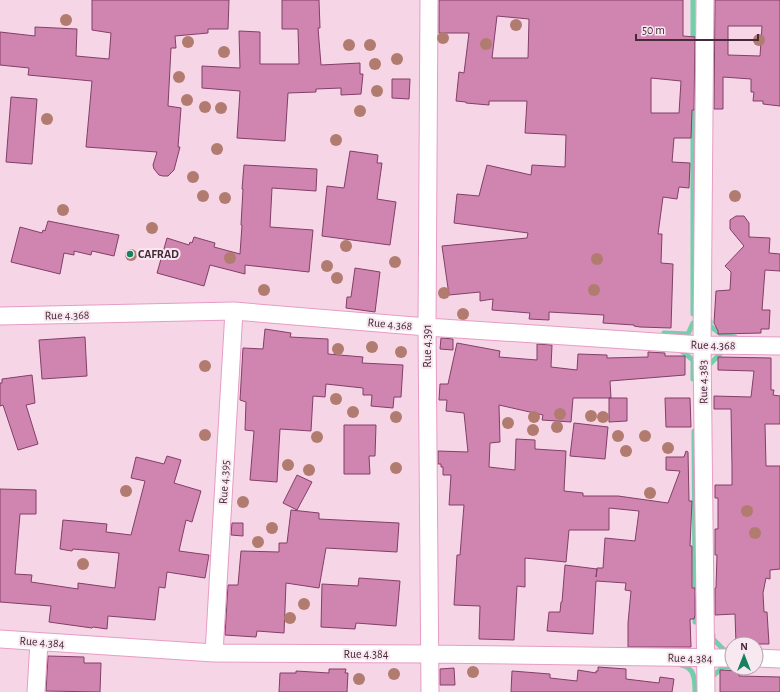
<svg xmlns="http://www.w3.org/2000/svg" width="780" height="692" viewBox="0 0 780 692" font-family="'Alegreya Sans',sans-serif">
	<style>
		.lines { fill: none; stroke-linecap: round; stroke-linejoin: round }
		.stream { stroke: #72cfa9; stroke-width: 5 }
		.building { fill: #d085b0; stroke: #823f67; fill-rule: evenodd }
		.minor-casing { stroke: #e79cc6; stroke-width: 19 }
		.minor { stroke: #fff; stroke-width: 17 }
		.tree { fill: #b17c6f }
		.poi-dot { fill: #15825f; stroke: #f8e8f0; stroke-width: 1.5 }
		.labels { text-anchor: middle; stroke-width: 4; stroke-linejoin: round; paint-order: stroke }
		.poi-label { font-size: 12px; font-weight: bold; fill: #47293a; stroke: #f8e8f0; text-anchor: start }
		.street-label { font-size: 12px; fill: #47293a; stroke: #f8e8f0 }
	</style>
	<rect width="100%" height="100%" fill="#f5d5e6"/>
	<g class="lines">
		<path class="stream" d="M693 0V42
			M693 111V314
			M710 321V326L722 335
			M664 333 688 334 693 323
			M723 335 735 337
			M679 349 693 360V379
			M711 363 723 351H725
			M694 431 695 588
			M695 598V622
			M713 635V639L724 650H728
			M681 665C695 667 695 681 695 692
			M712 677 723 667H732"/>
	</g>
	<path class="building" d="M92 0H229L228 29H208V33L175 36 176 48H171L168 106 181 108 178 147H180L174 170 168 176H163L159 175 154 169 153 165 157 152 86 147 92 81 28 75 29 68 0 65V32L35 36V27L77 29 76 56 109 59 111 33 92 30Z
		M282 0H319L320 28H318L321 65 360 63V74H363L361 94 341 95V88L316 89V92L288 93 285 141 237 138 240 91 202 88V66L240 68 239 31 260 32V64H299L298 29H282Z
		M439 0H683V36L695 37 694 110H692L691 138H674L672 162 690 163 689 188 679 187 677 199 663 197 658 234H662L661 263 673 264 671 328 640 327 634 326V325L603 323 604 315 549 312V320L529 319 530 313 492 310 493 299 480 301V292L449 295 442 246 527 238 528 233 454 223 457 194 479 196 487 165 531 175 532 165 565 167 566 135 525 133 527 101H489V105L466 103V102L456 101 459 72 464 73 469 33H439ZM497 16 529 19 528 58H492ZM651 78 681 81 679 113H651Z
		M715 0H780V106L763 104V101H753L754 92H751V79L723 77V109H714ZM728 26H762L760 56 728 55Z
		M392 79H410L409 99 392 98Z
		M11 97 37 99 32 164 6 162Z
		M350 151 378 155 377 163H382L377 199 396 202 390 245 322 236 327 186 344 188Z
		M244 165 317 169 316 191 272 188 270 227 313 230 309 272 245 265V274L210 265 204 286 157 273 167 238 189 245 190 242 192 243 194 237 215 243 214 247 240 254 242 225H241L243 189H242Z
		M736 216H744L749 223V237L770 238 769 253 780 254V271L765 270 762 310H770L769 329H761V333L718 334V331L714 323 716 291 730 290 731 272 725 266 744 246 730 229V220Z
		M48 221 119 235 114 256 92 251 91 255 74 251V255L64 253 60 274 11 262 20 227 42 233 43 230 45 231Z
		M355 268 380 272 375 312 346 308 347 297H351Z
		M265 329 291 333 290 337 328 339V354L363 357 362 363 403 365 401 397H394L393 408 371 406 372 395H363V388L326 384 325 397 313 396 311 431 280 429 277 482 250 480 254 431 245 430 246 402 240 400 243 348 263 349Z
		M85 337 87 376 42 379 39 340Z
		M441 338 453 339V350L440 349Z
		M457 343 500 351 499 357 537 360V344L552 345 551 367 577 370 578 354 607 355V358L648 357V352L665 353V356H685V375L610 381 611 398H573L571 422 542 420 543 415 499 405 500 442 490 443 489 467 515 470 516 439 535 440V449L566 451 564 491 583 493V496H618L668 503 680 471 666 470V457H684L686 451 688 452 689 501H692L690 546H692V588H695V615L694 619H690L691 647H628V623L631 591 625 590 626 583 596 581 593 634 547 631 549 612H560L561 602H562L565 565 597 569 596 577 597 568H603L605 538 635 541 639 511 609 508V530H569L566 562 525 558V587L517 586 514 640 479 639 480 606 454 605 457 555H460L464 505H449L451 475H443V467H441V464H438V451L468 452 464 413 446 411 447 400H439L440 384H448Z
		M718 357 771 358V390H774L773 395 780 396V424H765L766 466H780V569L770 570V579L766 578 763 593 764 612H767L769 644H736L735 614 715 615V588H716L717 555H715V529H718V498H715V485H732V467L731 409H714V396L751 397 754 371 718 370Z
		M32 375 35 403 26 405 38 444 18 450 3 405 0 406V383H2V379Z
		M609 398H627V421L609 422Z
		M665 398H690L691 427H666Z
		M574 423 608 427 605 459 570 456Z
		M344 425H376L375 456H369L370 474H344Z
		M167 456 181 460 174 483 201 491 192 522 186 520 179 551 209 555 205 578 167 572 165 588 159 587 155 620 108 616 107 629 93 627 92 628 49 622 51 606 0 602V489L36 490V514H20L15 574 32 575 31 582 78 589V583L115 588 119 553 73 549 72 551 60 549 63 520 107 524 106 532 131 535 145 481 131 478 136 457 164 464Z
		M297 475 312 482 297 510 283 503Z
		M291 510 319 513V519L399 523 397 552 326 548 319 588 286 583 284 633 257 631 256 637 225 635 228 585H238L241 551 279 552V543H287Z
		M232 523H243V536L231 535Z
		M359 578 400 581 396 626 356 623 355 629 321 627 322 584 358 586Z
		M48 656 84 657V663H101L100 692 46 691Z
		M598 667 626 669V679L659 683 660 677 674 679 672 692H511L512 671 550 674V678L577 681 578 670 596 673V671H598Z
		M454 668 455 685H440V669Z
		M329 669H346L345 673H348L347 692H279L280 673H296V671L329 673Z
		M720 670 739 671V676L780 677V692H720Z"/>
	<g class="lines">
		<defs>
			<path id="minor" d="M429 0 427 327 430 692
				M705 0 702 345 706 692
				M0 316 234 311 427 327 702 345 780 346
				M0 639 214 653 429 654 732 658
				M214 653 234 311
				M756 658 780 659
				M36 692 39 642"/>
		</defs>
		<use href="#minor" class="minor-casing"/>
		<use href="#minor" class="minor"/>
	</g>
	<g class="tree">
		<circle cx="66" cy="20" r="6"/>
		<circle cx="516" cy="25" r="6"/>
		<circle cx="443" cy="38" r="6"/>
		<circle cx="759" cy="40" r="6"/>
		<circle cx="188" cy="42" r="6"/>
		<circle cx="486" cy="44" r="6"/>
		<circle cx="349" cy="45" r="6"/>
		<circle cx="370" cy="45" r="6"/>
		<circle cx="224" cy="52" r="6"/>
		<circle cx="397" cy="59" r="6"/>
		<circle cx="375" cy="64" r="6"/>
		<circle cx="179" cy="77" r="6"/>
		<circle cx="377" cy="91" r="6"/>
		<circle cx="187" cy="100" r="6"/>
		<circle cx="205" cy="107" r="6"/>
		<circle cx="221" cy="108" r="6"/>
		<circle cx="360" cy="111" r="6"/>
		<circle cx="47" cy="119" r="6"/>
		<circle cx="336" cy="140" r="6"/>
		<circle cx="217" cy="149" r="6"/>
		<circle cx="193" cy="177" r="6"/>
		<circle cx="203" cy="196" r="6"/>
		<circle cx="735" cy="196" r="6"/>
		<circle cx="225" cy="198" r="6"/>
		<circle cx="63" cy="210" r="6"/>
		<circle cx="152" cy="228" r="6"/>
		<circle cx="346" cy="246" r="6"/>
		<circle cx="131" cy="255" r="6"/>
		<circle cx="230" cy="258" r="6"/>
		<circle cx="597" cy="259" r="6"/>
		<circle cx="395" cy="262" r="6"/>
		<circle cx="327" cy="266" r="6"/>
		<circle cx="337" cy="278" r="6"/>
		<circle cx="264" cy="290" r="6"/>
		<circle cx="594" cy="290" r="6"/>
		<circle cx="444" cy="293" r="6"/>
		<circle cx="463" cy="314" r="6"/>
		<circle cx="372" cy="347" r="6"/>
		<circle cx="338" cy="349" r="6"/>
		<circle cx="401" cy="352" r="6"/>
		<circle cx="205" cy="366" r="6"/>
		<circle cx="336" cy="399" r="6"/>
		<circle cx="353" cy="412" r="6"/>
		<circle cx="560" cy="414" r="6"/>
		<circle cx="591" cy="416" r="6"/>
		<circle cx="396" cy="417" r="6"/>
		<circle cx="534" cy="417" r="6"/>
		<circle cx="603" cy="417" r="6"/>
		<circle cx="508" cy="423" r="6"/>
		<circle cx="557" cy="427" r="6"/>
		<circle cx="533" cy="430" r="6"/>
		<circle cx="205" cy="435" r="6"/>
		<circle cx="618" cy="436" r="6"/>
		<circle cx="645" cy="436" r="6"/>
		<circle cx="317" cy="437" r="6"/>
		<circle cx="668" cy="448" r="6"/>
		<circle cx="626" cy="451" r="6"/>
		<circle cx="288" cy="465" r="6"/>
		<circle cx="396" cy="468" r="6"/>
		<circle cx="309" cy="470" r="6"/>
		<circle cx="126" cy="491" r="6"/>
		<circle cx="650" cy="493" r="6"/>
		<circle cx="243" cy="502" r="6"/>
		<circle cx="747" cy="511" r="6"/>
		<circle cx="272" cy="528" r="6"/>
		<circle cx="755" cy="533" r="6"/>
		<circle cx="258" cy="542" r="6"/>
		<circle cx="83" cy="564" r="6"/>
		<circle cx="304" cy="604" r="6"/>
		<circle cx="290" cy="618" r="6"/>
		<circle cx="473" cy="672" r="6"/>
		<circle cx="394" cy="674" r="6"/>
		<circle cx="359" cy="679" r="6"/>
	</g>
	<circle class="poi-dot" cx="130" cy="254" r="4"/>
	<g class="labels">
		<g class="poi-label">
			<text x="138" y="258">CAFRAD</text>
		</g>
		<g class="street-label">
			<text transform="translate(67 315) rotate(-1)" y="4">Rue 4.368</text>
			<text transform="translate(390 324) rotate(5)" y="4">Rue 4.368</text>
			<text transform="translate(713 345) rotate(1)" y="4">Rue 4.368</text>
			<text transform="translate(427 346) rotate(-90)" y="4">Rue 4.391</text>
			<text transform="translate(703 382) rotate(-91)" y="4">Rue 4.383</text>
			<text transform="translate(224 482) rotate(-87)" y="4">Rue 4.395</text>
			<text transform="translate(42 642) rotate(4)" y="4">Rue 4.384</text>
			<text x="366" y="658">Rue 4.384</text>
			<text transform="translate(690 658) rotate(1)" y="4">Rue 4.384</text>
		</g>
	</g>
	<g transform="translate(744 656)"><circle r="19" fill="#f8e8f0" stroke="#b19ca7"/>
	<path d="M0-3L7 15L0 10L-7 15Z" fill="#15825f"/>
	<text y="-6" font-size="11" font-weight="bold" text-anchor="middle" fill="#47293a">N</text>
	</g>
	<path d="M636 34v6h122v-6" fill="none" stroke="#47293a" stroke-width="2"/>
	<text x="642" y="34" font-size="12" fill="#47293a" stroke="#f8e8f0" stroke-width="3" paint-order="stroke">50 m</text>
</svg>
